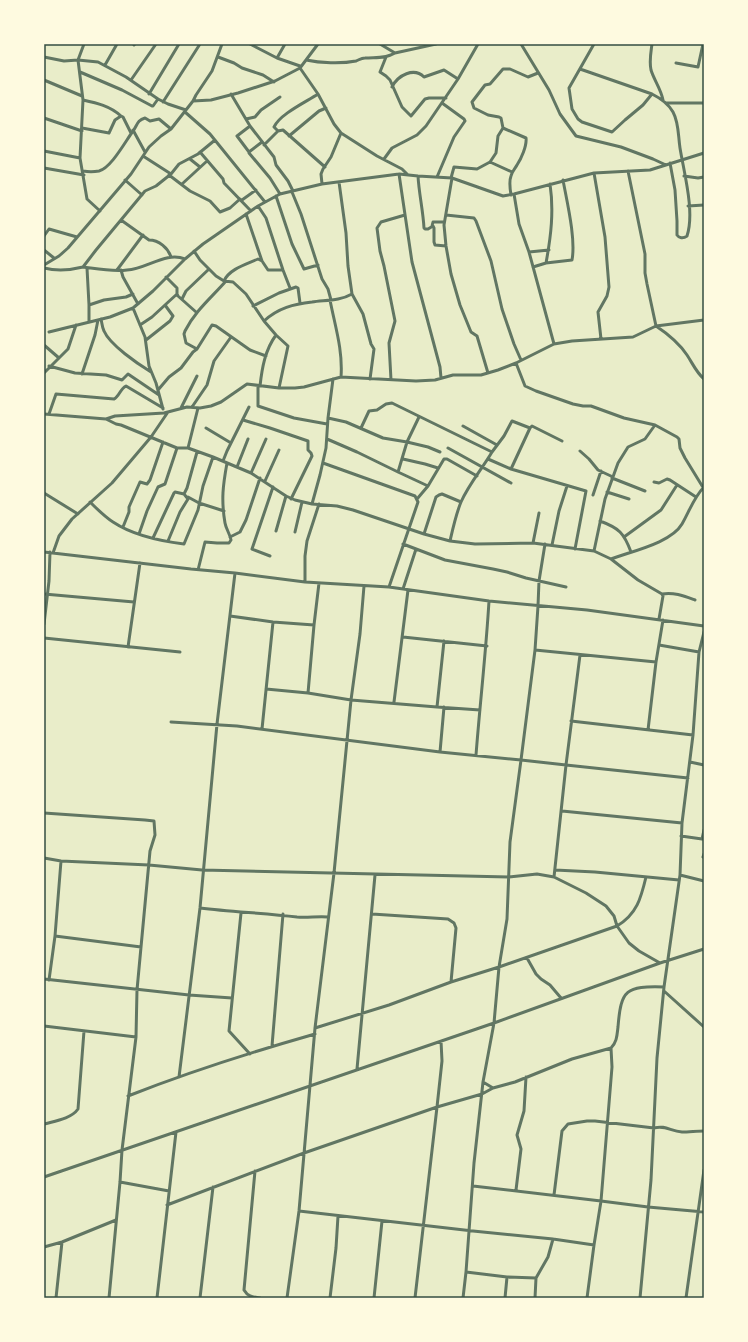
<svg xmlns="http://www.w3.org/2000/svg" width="748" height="1342" viewBox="0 0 748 1342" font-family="'PT Sans Narrow',sans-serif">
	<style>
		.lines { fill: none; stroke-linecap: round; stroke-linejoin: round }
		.minor { stroke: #617663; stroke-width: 3 }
		.neatline { fill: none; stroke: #344e41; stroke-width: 1.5 }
	</style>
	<rect width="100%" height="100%" fill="#e9edc9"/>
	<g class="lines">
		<path class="minor" d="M84 44 78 60 83 100 80 158 87 199 100 211
			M250 44 277 58 300 66
			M380 44 395 53
			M521 44 549 90 560 114 576 136 621 147 653 159 666 165
			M594 44 569 88 572 109 578 119 582 122 612 132 625 120 643 105 652 94
			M652 44C651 52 649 61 651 70 654 80 661 89 663 100
			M134 45 135 44
			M44 57 64 61 78 60 98 62 126 77 158 99 168 104 186 110
			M218 57 234 63 242 68 263 75 274 82
			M386 57 380 72 386 76 390 80 402 107 411 116 425 99 429 98H446
			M277 58 285 44
			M306 60C320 63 341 64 356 61 359 60 361 58 365 58 375 57 385 59 395 53L436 44
			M676 63 698 67 703 44
			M105 65 117 44
			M300 68 318 94 334 124 341 133 377 156 402 169 408 175
			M580 69 652 94C660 98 668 103 673 112 679 123 678 135 680 148 684 173 695 212 687 236 683 239 679 238 677 235V221L675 190 670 163
			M80 72 122 90 152 106H153L158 99
			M44 80 82 96
			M131 80 156 44
			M392 87C398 75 414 67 424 77L444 70 458 79
			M149 94 179 44
			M231 94 250 126 274 157 276 165 288 181 293 191
			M83 100C97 103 110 106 121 116
			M193 101 211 100 238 93 275 81 300 68 318 44
			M163 102 200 44
			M666 103H704
			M185 112 210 134 265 202
			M44 118 82 131
			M246 119 255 117 261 110 280 97
			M82 128 109 133 115 120 121 116 123 117 131 133
			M133 130 145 152
			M278 131 274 127C280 114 306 102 318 94
			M289 136 319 111 326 108
			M262 142 249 152V153L270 178 280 194
			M264 145 278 131 283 130 325 167
			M44 151 80 158
			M200 152 223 179 224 183 251 211
			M249 152 237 136 250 126
			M143 156 171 174
			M190 159 200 167
			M384 159 392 148 417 135 426 126 458 79 478 44
			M490 162 496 153 498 136 503 128
			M44 168 84 175
			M83 171C88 172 94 172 99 171 111 168 125 142 133 131 137 126 137 120 145 118L150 121 159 119 171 129
			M628 171 645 254V273L647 284 656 326C668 334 679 343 687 355 693 364 696 372 704 379
			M594 173 605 237 609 287 607 296 598 312 601 339
			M399 174 412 262 440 367 441 378
			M169 175 190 191 210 201 220 212 230 208 240 199
			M418 176C419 194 423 210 424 228L425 229H428L433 226 434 228V242L435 245 446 246
			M684 176 698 178 704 177
			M437 177 454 137 465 121 464 119 442 103
			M451 178 454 167 477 169 490 162 512 172
			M452 178 444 225 446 246 451 274 460 305 471 332 477 336 488 373
			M125 180 142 195
			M182 184 207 161
			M322 184 321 174 323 169 331 157 341 133
			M292 192 301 214 322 279 328 289 331 300
			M514 194 519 224 529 252 554 344
			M511 195C510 189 509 181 511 176 512 171 515 169 517 165 521 159 527 146 526 138L503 128 501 118 499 117 488 115 474 108 472 102 485 85 490 84 503 69H510L528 77 538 73
			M276 196 292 244 304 269 318 265
			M242 200 256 190
			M258 206 266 218 283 270 290 288
			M688 206 704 205
			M246 214 262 261
			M446 215 474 218 476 221 491 261 502 309 514 344 521 360
			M121 220 149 240C159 240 168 248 171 257
			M432 226 433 222H444
			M44 236 49 229 77 237
			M44 250 54 258
			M194 251 200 260 216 276 224 281 233 282 246 294 264 321 276 335 288 346 279 388
			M529 252 549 250
			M546 263C551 236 554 211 550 184
			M44 265 59 256 68 248 131 174 149 147 161 136 171 129 193 101 196 95 212 71 222 44
			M83 267 96 250 145 191 156 186 171 174 179 164 198 154 215 140
			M533 267 546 263 572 260C576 239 567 202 563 180
			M44 268C56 271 71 270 83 267 98 269 113 272 127 270 147 269 166 251 185 259
			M87 268 89 305 104 300 126 297 133 294
			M117 270 143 235
			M121 270 123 277 138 304
			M166 277 177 288V294L178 296 196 312
			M224 281C229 269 247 264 258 259L262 261 268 270H283
			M352 294 363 314 371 344 374 349 370 379
			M182 299 186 291 209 269
			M330 300C335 326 343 350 341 377
			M89 305V322
			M253 306 279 293 296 287 298 288 300 303
			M133 308 145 337 149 366 156 383 163 409
			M101 319C102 323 102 327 104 331 110 345 138 364 151 372
			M264 321C278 308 294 304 312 302 325 300 340 301 352 294L348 266 346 233 339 182
			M140 325 152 317 165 305
			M49 332 110 317 133 308 153 291 185 259 203 244 258 206 280 194 322 184 399 174 418 176 452 178 503 196 514 194 594 173 650 170 704 153
			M146 340 170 321 173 316 165 305 177 294
			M44 345 59 358
			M197 349 186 343 184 334 185 331C195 311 211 298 226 281
			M516 363 525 386 536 391 573 404 583 406H591L624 418 655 425 677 437 679 439 680 448 685 458 704 489
			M49 366 75 373 106 375 122 380 128 374 159 395
			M44 373 68 349 76 325
			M82 374 95 335 98 320
			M391 380 389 343 395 321 384 266 380 251 377 228 381 222 405 215
			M258 386V406L294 418 327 424
			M260 386C262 368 265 350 276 335
			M158 390 169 377 181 368 193 352 197 349 212 325 216 326 250 350 266 356
			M192 407 207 385 214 361 231 337
			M181 408 197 376
			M44 414 106 419 116 424 121 425 177 448H188L213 457 251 473 286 496 295 500 312 504 337 506 353 510 424 534 450 541 475 544 533 543 594 551 611 559 638 580 662 594 663 596 659 619
			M49 414 56 394 114 399C119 397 120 389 126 386L163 408
			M328 418 346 422 383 438 407 442 419 417
			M106 419 115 416 164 413 187 407 200 408 211 406 221 402 247 384 279 388H295L304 387 341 377 416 381 435 380 453 375H481L498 370 516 363 554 344 572 341 633 337 656 326 704 320
			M243 420 270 428 308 441V450L311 453 312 456 291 499
			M463 426 497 445
			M206 428 231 443
			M361 428 369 411 377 410 386 404 392 403 492 452C482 469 469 484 461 502 456 514 453 528 450 541
			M327 439 357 452 398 472 407 442 428 447 440 452
			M188 448 198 408
			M448 448 511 483
			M580 451 589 459 598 470 613 477
			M492 452 504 436 512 421 530 428
			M403 459 425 464 438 468
			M488 459 511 469 586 491 575 549
			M223 461 227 451 249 407
			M323 463 415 496 418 502 389 587
			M237 467 248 439
			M511 469 530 428 532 426 562 441
			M398 472 428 486
			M251 473 266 439
			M612 478 645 491
			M265 481 279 450
			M654 482 659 483 667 479 670 480 696 497
			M607 492 629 499
			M44 493 78 514
			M593 495 601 471
			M188 497 199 503 224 511
			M417 499 428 486 444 459H447L477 476
			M90 502C97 509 105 517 113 522 134 536 160 541 184 544L198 510 203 486 213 457
			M312 504 320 475 326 448 328 418 333 379
			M600 521C619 528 624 533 631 552
			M123 527 129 512V507L140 482 147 484 150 480 163 442
			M276 531 286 496
			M295 532 302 502
			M139 534 147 511 158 487 165 484 177 448
			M424 534 436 497 439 495 442 494 461 502
			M230 537 240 532 246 520 260 478
			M624 537 661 510 677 485
			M153 538 174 493 175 492 184 494 187 488 197 452
			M168 541 180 512 188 499 184 494
			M533 543 539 513
			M403 544 445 560 493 569 507 572 526 578 566 587
			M545 544 539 581 538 606 535 650 521 760 566 765 554 877
			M552 545 559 511 567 486
			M594 551 605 499 618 463 628 447 645 439 655 425
			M44 552 191 569 235 573 305 582 389 587 489 601 587 610 704 626
			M53 553 59 536 72 519 112 483 151 437 168 412
			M270 556 252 549 273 487
			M611 559C632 551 671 543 682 524 689 512 694 497 704 487
			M198 570 205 542 217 543H229L231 540C230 534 226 529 225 523 221 500 223 485 227 463
			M305 582V556L307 541 319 504
			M403 589 416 549
			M44 594 134 602
			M662 594C674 592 684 596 695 600
			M230 616 273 622 314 625 319 583
			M44 624 49 581 50 552
			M314 625 308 693 351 700 437 707
			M403 637 487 646
			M44 638 180 652
			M444 641 437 707 480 710
			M659 645 699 652
			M128 647 140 563
			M535 650 656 662
			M580 655 566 765 688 778
			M266 689 308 693
			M394 702 408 590
			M571 721 693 735
			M171 722 237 726 440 752 521 760 510 842 507 919 499 967 494 1023 483 1082 474 1163 466 1272 463 1298
			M262 729 273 622
			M648 730 656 662 663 620
			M440 752 444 707
			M476 755C480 703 486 652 489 601
			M690 762 704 765
			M562 811 682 823
			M44 813 145 820 154 821 155 835 150 851 141 947 137 990 136 1037 122 1150 120 1182 109 1298
			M681 836 702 839
			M704 839H702L704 830
			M703 857 704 854
			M44 858 61 861 149 865 202 870 509 877 537 874 554 877 586 893 606 906 614 916 617 926 629 943 639 951 660 963
			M555 870 595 872 679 880
			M680 875 704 881
			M200 908C232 912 265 913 297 917 307 918 318 916 328 917
			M241 913 229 1031 250 1054
			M372 914 448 919 454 923 456 928 451 982
			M55 936 141 947
			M527 958 536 974 541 979 550 985 561 998
			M44 979 189 995 232 998
			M49 980 55 936 61 861
			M664 991 704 1027
			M44 1026 136 1037
			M315 1028 389 1005 451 982 499 967 617 926C637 914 641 898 646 877
			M272 1046 283 914
			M357 1069 375 875
			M179 1077 200 908 217 724 235 573
			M483 1082 493 1088 515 1082 572 1059 611 1048C617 1042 617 1035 618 1027 621 989 626 986 664 987
			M128 1096C189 1072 252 1052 315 1034
			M44 1124C55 1121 71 1119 78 1109L84 1031
			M255 1171 244 1290C248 1297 253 1297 260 1298
			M44 1177 494 1023 660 963 704 949
			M120 1182 169 1191
			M473 1186 601 1201 612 1067 611 1048
			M516 1190 521 1149 517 1135 524 1111 526 1077
			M554 1195 562 1131 568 1124 587 1121H595L654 1128C666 1125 670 1131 682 1132 689 1132 697 1131 704 1131
			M167 1205 304 1153 437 1107 482 1094 493 1088
			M299 1211 473 1231 553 1239 594 1245 601 1201 648 1207 704 1212
			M44 1247 62 1242 116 1220
			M466 1272 507 1277 536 1278
			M56 1298 62 1242
			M157 1298 176 1132
			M200 1298 213 1187
			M287 1298 299 1211 315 1028 334 873 351 700 360 634 364 586
			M330 1298 336 1248 338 1216
			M374 1298 382 1221
			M415 1298 437 1107 442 1061 441 1041
			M505 1298 507 1277
			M535 1298 536 1278 548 1257 553 1239
			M587 1298 594 1245
			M640 1298 651 1180 657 1058 664 987 680 875 682 823 693 735 699 652 704 632
			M686 1298 704 1170"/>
	</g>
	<rect width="748" height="1342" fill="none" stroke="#fefae0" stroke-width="90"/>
	<rect x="45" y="45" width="658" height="1252" class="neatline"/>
</svg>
